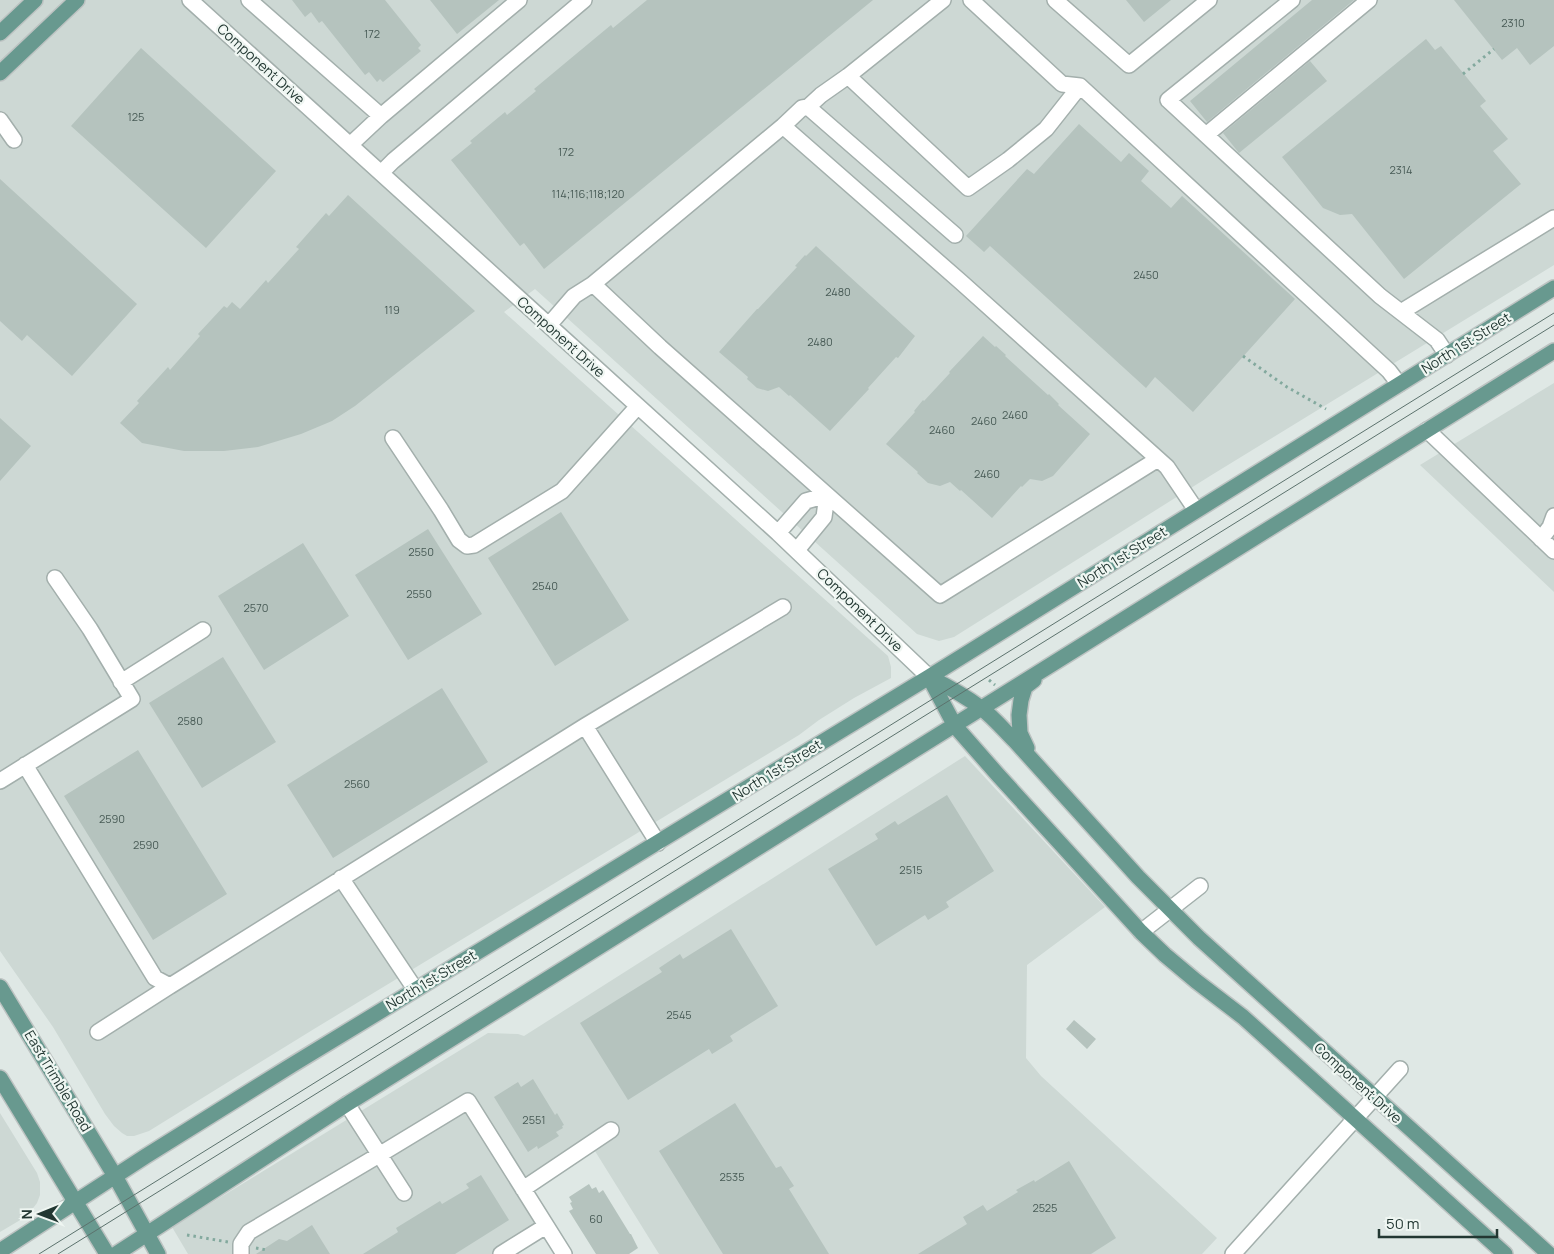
<svg xmlns="http://www.w3.org/2000/svg" width="1554" height="1254" viewBox="0 0 1554 1254" font-family="Manrope,sans-serif">
	<style>
		.built { fill: #cdd8d4 }
		.building { fill: #b5c3be }
		.lines { fill: none; stroke-linecap: round; stroke-linejoin: round }
		.minor-casing { stroke: #a3afac; stroke-width: 18 }
		.major-casing { stroke: #bdc3c2; stroke-width: 18 }
		.path { stroke: #83a99e; stroke-width: 3; stroke-dasharray: 2.5 4; stroke-linecap: butt }
		.minor { stroke: #fff; stroke-width: 15 }
		.major { stroke: #68998f; stroke-width: 15 }
		.tram { stroke: #5c726d; stroke-width: 1 }
		.labels { text-anchor: middle; stroke-width: 4.5; stroke-linejoin: round; paint-order: stroke }
		.number-label { font-size: 11px; fill: #475a55 }
		.street-label { font-size: 14px; fill: #223732; stroke: #eff6f2 }
	</style>
	<rect width="100%" height="100%" fill="#dfe8e5"/>
	<path class="built" d="M0 0H1554V265L1210 476 954 637 939 641 917 634 535 289 504 312 888 656 891 667V678L854 698 819 720 799 735 314 1029 149 1131 134 1136H127L122 1133 114 1126 105 1114 53 1027 0 951Z
		M1554 383V592L1420 465Z
		M965 756 1105 907 1027 965 1026 1058 1041 1076 1217 1238 1202 1254H659L590 1143 523 1189 546 1226 501 1254H188L172 1227 488 1033 518 1034 524 1036Z
		M0 1113 37 1173 40 1182V1195L37 1203 27 1216 0 1232Z"/>
	<path class="building" d="M292 0H385L421 45 418 48 421 51 383 82 380 79 377 82 369 72 365 75 322 21 319 23 311 12 305 17Z
		M430 0H499L457 34Z
		M647 0H873L544 269 524 243 520 246 451 160 472 143 470 141 505 112 507 115 536 91 534 89 570 59 611 25 613 28Z
		M1126 0H1171L1144 22Z
		M1312 0H1354L1207 122 1190 101Z
		M1454 0H1554V46L1530 65 1517 48 1502 60Z
		M1426 39 1435 50 1441 46 1486 101 1480 106 1508 139 1493 151 1521 184 1404 279 1352 214 1340 215 1323 208 1282 157Z
		M141 48 276 171 206 248 71 126Z
		M1310 61 1327 81 1239 153 1223 133Z
		M1079 124 1121 162 1129 153 1149 171 1141 181 1171 208 1182 196 1295 299 1193 412 1155 377 1146 388 990 246 984 252 966 236 1027 169 1034 174Z
		M0 179 137 304 72 376 27 335 22 341 0 321Z
		M348 195 475 311 355 406 332 421 301 434 258 447 224 451H184L142 443 120 423 139 403 137 401 168 367 170 370 200 336 198 334 224 306 227 308 232 302 240 309 266 280 268 283 299 249 296 247 326 213 329 216Z
		M816 246 915 336 898 358 896 357 868 388 869 389 830 431 790 395 789 396 779 387 768 391 757 388 747 379 748 377 719 352 757 309H758L797 267 795 266 805 255 806 256Z
		M983 336 995 347 996 346 1006 355 1005 356 1048 395 1049 394 1059 404 1058 405 1090 434 1053 476 1042 481 1030 479 1022 487 1021 486 992 518 961 490 960 491 950 482 940 486 928 483 917 473 918 472 886 444 915 412 914 411 923 400 924 401 950 373 949 372Z
		M0 418 31 446 0 481Z
		M561 512 629 620 555 666 488 558Z
		M428 529 482 614 408 660 355 575Z
		M303 543 349 616 264 670 218 596Z
		M223 657 276 742 202 788 149 703Z
		M442 688 488 762 333 858 287 785Z
		M138 750 227 894 153 940 64 796Z
		M947 795 994 871 946 902 949 907 928 920 925 915 876 946 828 869 878 839 875 834 895 821 898 825Z
		M731 929 778 1006 730 1036 733 1041 712 1054 709 1049 628 1100 580 1023 662 972 659 968 680 954 683 959Z
		M1074 1020 1096 1039 1087 1049 1066 1029Z
		M533 1079 555 1115 557 1113 564 1125 562 1126 563 1128 556 1132 559 1136 538 1149 537 1146 528 1152 494 1097 518 1082 521 1087Z
		M735 1103 776 1168 781 1166 794 1186 789 1189 829 1254H723L659 1151Z
		M1069 1161 1116 1238 1091 1254H918L967 1224 963 1217 983 1205 987 1211 1018 1192 1016 1190 1034 1180 1035 1182Z
		M481 1175 509 1220 455 1254H363L398 1232 396 1228 440 1201 442 1204 469 1188 466 1184Z
		M589 1184 592 1189 596 1187 599 1193 603 1190 630 1234H631L638 1248 629 1254H596L569 1211 573 1209 570 1203 572 1202 569 1197Z
		M312 1225 330 1254H256L279 1239 287 1241Z"/>
	<g class="lines">
		<defs>
			<path id="minor" d="M190 0 778 533 929 677
				M249 0 381 116
				M971 0 1062 84 1080 86 1389 371 1399 384
				M1055 0 1129 65 1209 0
				M1292 0 1168 100 1380 296 1437 340 1447 355
				M848 76 968 188 1008 160 1046 129 1080 86
				M808 107 821 95 848 76 943 0
				M0 120 14 140
				M783 126 961 282 1167 467 1196 510
				M1206 135 1369 0
				M350 145 381 116 519 0
				M381 173 393 161 584 0
				M593 284 660 347 940 595 1158 459
				M1401 312 1554 218
				M549 325 574 296 593 284 783 126 802 108 808 107 955 235
				M1427 430 1554 551
				M393 438 441 510 459 540 467 546 474 545 562 491 638 406
				M778 533 806 501 827 495 824 517 797 550
				M1541 539 1550 527 1554 516
				M121 682 203 630
				M585 726 658 843
				M25 765 155 978 170 986 585 726 783 607
				M0 781 132 699 90 629 55 578
				M341 878 415 989
				M1141 932 1200 886
				M98 1032 170 986
				M347 1104 404 1193
				M523 1189 611 1130
				M241 1254V1244L249 1232 379 1155 468 1101 564 1254
				M501 1254 546 1226
				M1233 1254 1400 1069"/>
			<path id="major" d="M0 33 35 0
				M0 73 77 0
				M929 677C947 686 964 695 981 708 993 717 1004 730 1015 741L1138 877 1199 938 1549 1254
				M929 677 955 726 998 775 1141 932 1165 955 1196 981 1243 1017 1505 1254
				M1027 748 1020 733 1019 715 1021 700 1025 687 1034 680
				M0 987 115 1176 158 1254
				M0 1078 107 1254
				M0 1251 146 1156 292 1065 929 677 1554 288
				M116 1254 347 1104 1554 351"/>
		</defs>
		<use href="#minor" class="minor-casing"/>
		<use href="#major" class="major-casing"/>
		<path class="path" d="M1463 74 1494 49
			M1243 356 1287 387 1326 409
			M989 680 995 685
			M187 1235 228 1242
			M256 1248 267 1250"/>
		<use href="#minor" class="minor"/>
		<use href="#major" class="major"/>
		<path class="tram" d="M39 1254 1554 313
			M58 1254 1554 325"/>
	</g>
	<g class="labels">
		<g class="number-label">
			<text x="1513" y="27">2310</text>
			<text x="372" y="38">172</text>
			<text x="136" y="121">125</text>
			<text x="566" y="156">172</text>
			<text x="1401" y="174">2314</text>
			<text x="588" y="198">114;116;118;120</text>
			<text x="1146" y="279">2450</text>
			<text x="838" y="296">2480</text>
			<text x="392" y="314">119</text>
			<text x="820" y="346">2480</text>
			<text x="1015" y="419">2460</text>
			<text x="984" y="425">2460</text>
			<text x="942" y="434">2460</text>
			<text x="987" y="478">2460</text>
			<text x="421" y="556">2550</text>
			<text x="545" y="590">2540</text>
			<text x="419" y="598">2550</text>
			<text x="256" y="612">2570</text>
			<text x="190" y="725">2580</text>
			<text x="357" y="788">2560</text>
			<text x="112" y="823">2590</text>
			<text x="146" y="849">2590</text>
			<text x="911" y="874">2515</text>
			<text x="679" y="1019">2545</text>
			<text x="534" y="1124">2551</text>
			<text x="732" y="1181">2535</text>
			<text x="1045" y="1212">2525</text>
			<text x="596" y="1223">60</text>
		</g>
		<g class="street-label">
			<text transform="translate(261 64) rotate(42)" y="5">Component Drive</text>
			<text transform="translate(561 337) rotate(42)" y="5">Component Drive</text>
			<text transform="translate(1466 343) rotate(-32)" y="5">North 1st Street</text>
			<text transform="translate(1122 557) rotate(-32)" y="5">North 1st Street</text>
			<text transform="translate(860 610) rotate(44)" y="5">Component Drive</text>
			<text transform="translate(777 770) rotate(-32)" y="5">North 1st Street</text>
			<text transform="translate(431 980) rotate(-31)" y="5">North 1st Street</text>
			<text transform="translate(58 1081) rotate(59)" y="5">East Trimble Road</text>
			<text transform="translate(1358 1083) rotate(42)" y="5">Component Drive</text>
		</g>
	</g>
	<g transform="translate(40 1214) rotate(269)" stroke="#eff6f2" stroke-width="4" paint-order="stroke">
	<path d="M0-4L9 19L0 12L-9 19Z" fill="#223732"/>
	<text y="-8" font-size="14" font-weight="bold" text-anchor="middle" fill="#223732">N</text>
	</g>
	<path d="M1379 1229v8h118v-8" fill="none" stroke="#223732" stroke-width="2.5"/>
	<text x="1386" y="1229" font-size="15" fill="#223732" stroke="#eff6f2" stroke-width="4" paint-order="stroke">50 m</text>
</svg>
